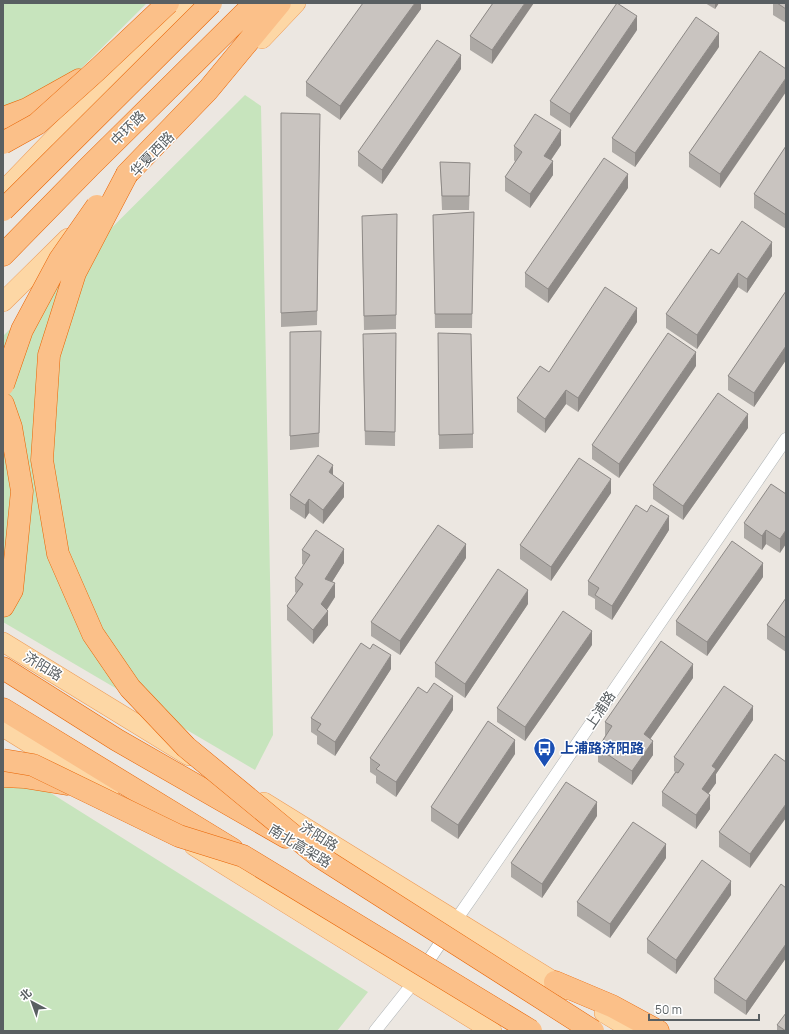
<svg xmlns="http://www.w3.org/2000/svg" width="789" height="1034" viewBox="0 0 789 1034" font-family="Manrope,'Noto Sans SC',sans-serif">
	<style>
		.green { fill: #c7e4bd }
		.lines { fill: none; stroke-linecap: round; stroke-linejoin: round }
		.street-casing { stroke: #afb4b6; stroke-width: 13 }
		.primary-casing { stroke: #ee9c58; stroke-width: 20 }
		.highway-casing { stroke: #e96404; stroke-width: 23 }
		.street { stroke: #fff; stroke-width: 12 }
		.primary { stroke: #fdd7a5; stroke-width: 19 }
		.highway { stroke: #fbc089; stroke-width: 22 }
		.highway-bridge-casing { stroke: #e96404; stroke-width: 23; stroke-linecap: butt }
		.highway-bridge { stroke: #fbc089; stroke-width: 22 }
		.wall { fill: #ada9a5 }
		.shaded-wall { fill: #8d8986 }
		.building { fill: #c9c4c0; stroke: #8d8986 }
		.labels { text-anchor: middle; stroke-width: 3; stroke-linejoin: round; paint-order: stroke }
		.street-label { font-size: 14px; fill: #595f62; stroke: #fff }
		.transit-label { font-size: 14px; font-weight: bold; fill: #164399; stroke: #fff; text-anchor: start }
	</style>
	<rect width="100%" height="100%" fill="#ece7e1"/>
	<path class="green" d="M3 3H147L3 146Z
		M245 95 261 106 273 735 255 770 3 622V336Z
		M3 763 368 992 337 1031H3Z"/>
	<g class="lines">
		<defs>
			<path id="street" d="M375 1031 414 982 456 920 472 897 786 439"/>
			<path id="primary" d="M262 39 296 3
				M3 191 184 3
				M3 302 68 238
				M3 642 189 756
				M3 727 109 793
				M264 802 568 990
				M194 846 492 1031
				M604 1013 634 1031"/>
			<path id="highway" d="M3 118 27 109 79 80
				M127 174 208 90 280 3
				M3 255 90 166 255 3
				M3 404 11 427 22 491 12 590 3 606
				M3 668 117 740 286 837
				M3 709 232 849
				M3 776 24 777 67 784
				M555 982 612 1006 658 1031"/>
		</defs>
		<use href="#street" class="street-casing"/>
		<use href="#primary" class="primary-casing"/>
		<use href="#highway" class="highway-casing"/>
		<use href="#street" class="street"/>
		<use href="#primary" class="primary"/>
		<use href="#highway" class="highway"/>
		<defs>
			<path id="highway-bridge" d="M3 143 37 124 97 70 168 3
				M127 174 75 273 49 355 42 460 58 554 93 634 130 688 186 747 317 855 593 1031
				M3 210 211 3
				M3 385 22 330 60 259 97 206
				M3 760 33 765 179 836 243 856 531 1031"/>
		</defs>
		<use href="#highway-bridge" class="highway-bridge-casing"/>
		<use href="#highway-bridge" class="highway-bridge"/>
	</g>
	<path class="wall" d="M421 3V9L340 120 306 96V82Z
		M493 3 492 64 470 50V36Z
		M705 3H719L715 9Z
		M773 3H786V23L773 15Z
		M637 30 570 128 550 115V101Z
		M719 47 635 167 612 152V138Z
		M760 51 720 188 689 167V153Z
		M461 69 382 184 358 166V152Z
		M281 113 320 128 317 325 281 327Z
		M561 145 551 160 553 175 530 208 505 191V177L515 162 514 160V146Z
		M786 146V229L754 208V194Z
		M440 162 470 177 469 210H442Z
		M628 188 548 303 525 287V273Z
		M474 212 472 328H435L433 215Z
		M397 214 396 329 364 330 362 230Z
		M719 254 772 256 747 293 738 287 697 349 666 328V314Z
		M786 291V360L754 407 728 390V376Z
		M637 322 578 412 566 404 545 433 517 412V398L549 372Z
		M321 331 319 447 290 450V332Z
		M396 333 395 446 365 445 363 348Z
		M438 333 473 434V448L439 449Z
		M696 366 619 478 592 459V445Z
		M748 428 683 520 653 499V485Z
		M333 475 344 497 323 524 309 513 305 519 290 509V495Z
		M611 493 551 581 520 559V545Z
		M786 494 780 553 766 544 762 550 744 538V523Z
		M669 530 612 620 595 609V599L588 595V581Z
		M302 550 344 563 332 582 335 597 327 610 328 625 313 644 287 620V606L296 593 295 592V578L304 565 302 564Z
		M466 558 400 655 371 636V622Z
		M763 577 707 656 676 635V621Z
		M786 598V652L767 639V625Z
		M528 604 465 698 435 677V663Z
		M592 645 525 741 497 722V708Z
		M391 669 335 756 317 744V736L311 732V718Z
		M693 678 650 739 653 755 632 785 598 762V748L605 736V722Z
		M453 710 396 797 376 783V776L370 772V758Z
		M753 720 716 774V783L708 794 710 809 696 829 662 806V792L675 772 674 771V757Z
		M515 754 458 839 431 821V807Z
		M786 762 750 868 719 847V832Z
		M597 816 542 898 511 877V863Z
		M666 858 610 938 577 916V902Z
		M786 888V958L746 1015 714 993V979Z
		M731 895 676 974 647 953V939Z
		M777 1025 786 1031H777Z"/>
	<path class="shaded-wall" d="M415 3H421V9L340 120V106Z
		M525 3H534L492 64V50Z
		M715 3H719L715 9Z
		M637 16V30L570 128V114Z
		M719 33V47L635 167V153Z
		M461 55V69L382 184V170Z
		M786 78V92L720 188V174Z
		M561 130V145L544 170V156Z
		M553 161V175L530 208V194Z
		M628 174V188L548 303V289Z
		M772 242V256L747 293V279Z
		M738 273V287L697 349V335Z
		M637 308V322L578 412V398Z
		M786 346V360L754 407V393Z
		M696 352V366L619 478V464Z
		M566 390V404L545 433V419Z
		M748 414V428L683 520V506Z
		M333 465V479L329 472Z
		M611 479V493L551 581V567Z
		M344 483V497L323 524V510Z
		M309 499V513L305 519V505Z
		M669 516V530L612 620V606Z
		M766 530V544L762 550V536Z
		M786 530V544L780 553V539Z
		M466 544V558L400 655V641Z
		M344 549V563L325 593V579Z
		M763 563V577L707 656V642Z
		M335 583V597L321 618V604Z
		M528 590V604L465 698V684Z
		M328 611V625L313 644V630Z
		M592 631V645L525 741V727Z
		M391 655V669L335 756V742Z
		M693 664V678L644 748V734Z
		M453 696V710L396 797V782Z
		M753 706V720L716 774V783L702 803V789L712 766Z
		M515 740V754L458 839V825Z
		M653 741V755L632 785V771Z
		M710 795V809L696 829V815Z
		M597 802V816L542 898V884Z
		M786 804V818L750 868V854Z
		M666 844V858L610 938V924Z
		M731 881V895L676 974V960Z
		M786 944V958L746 1015V1001Z"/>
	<path class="building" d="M363 3H415L340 106 306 82Z
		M493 3H525L492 50 470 36Z
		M617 3 637 16 570 114 550 101Z
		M777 3H786V9Z
		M696 17 719 33 635 153 612 138Z
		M437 40 461 55 382 170 358 152Z
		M760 51 786 69V78L720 174 689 153Z
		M281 113 320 114 317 311 281 313Z
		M535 114 561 130 544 156 553 161 530 194 505 177 522 152 514 146Z
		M786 146V215L754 194Z
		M604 158 628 174 548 289 525 273Z
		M440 162 470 163 469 196H442Z
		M474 212 472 314H435L433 215Z
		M397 214 396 315 364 316 362 216Z
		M742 221 772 242 747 279 738 273 697 335 666 314 711 249 719 254Z
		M605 287 637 308 578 398 566 390 545 419 517 398 540 366 549 372Z
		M786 291V346L754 393 728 376Z
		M321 331 319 433 290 436V332Z
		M396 333 395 432 365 431 363 334Z
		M438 333 471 334 473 434 439 435Z
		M668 333 696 352 619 464 592 445Z
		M718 393 748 414 683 506 653 485Z
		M318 455 333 465 329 472 344 483 323 510 309 499 305 505 290 495Z
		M579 458 611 479 551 567 520 545Z
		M771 484 786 494V530L780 539 766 530 762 536 744 523Z
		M636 505 647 512 651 505 669 516 612 606 595 595 599 588 588 581Z
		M438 525 466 544 400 641 371 622Z
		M316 530 344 549 325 579 335 583 321 604 328 611 313 630 287 606 303 584 295 578 310 555 302 550Z
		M732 541 763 563 707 642 676 621Z
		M498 569 528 590 465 684 435 663Z
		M786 598V638L767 625Z
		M563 611 592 631 525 727 497 708Z
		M661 641 693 664 644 734 653 741 632 771 598 748 612 726 605 722Z
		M361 643 370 649 373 644 391 655 335 742 317 730 321 724 311 718Z
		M434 683 453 696 396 782 376 769 380 765 370 758 418 687 427 693Z
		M724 686 753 706 712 766 716 769 702 789 710 795 696 815 662 792 676 772 678 773 684 764 674 757Z
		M488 721 515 740 458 825 431 807Z
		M775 754 786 762V804L750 854 719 832Z
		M566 782 597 802 542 884 511 863Z
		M633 822 666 844 610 924 577 902Z
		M702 860 731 881 676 960 647 939Z
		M781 884 786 888V944L746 1001 714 979Z
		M786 1013V1031L777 1025Z"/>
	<defs>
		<symbol id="bus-pin" viewBox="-11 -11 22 30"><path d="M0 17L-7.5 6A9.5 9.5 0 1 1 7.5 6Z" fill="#1a4fb4" stroke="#fff"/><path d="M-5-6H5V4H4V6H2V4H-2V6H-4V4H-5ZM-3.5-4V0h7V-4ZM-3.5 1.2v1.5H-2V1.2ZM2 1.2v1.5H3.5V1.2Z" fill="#fff"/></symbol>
	</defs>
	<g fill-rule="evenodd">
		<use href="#bus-pin" x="532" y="736" width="25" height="34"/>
	</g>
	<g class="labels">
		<g class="street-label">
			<text transform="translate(128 128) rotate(-45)" y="5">中环路</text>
			<text transform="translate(152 154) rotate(-46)" y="5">华夏西路</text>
			<text transform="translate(43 666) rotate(31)" y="5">济阳路</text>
			<text transform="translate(600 710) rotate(-56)" y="5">上浦路</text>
			<text transform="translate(319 836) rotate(32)" y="5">济阳路</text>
			<text transform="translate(300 846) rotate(31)" y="5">南北高架路</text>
		</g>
		<g class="transit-label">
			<text x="560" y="753">上浦路济阳路</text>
		</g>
	</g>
	<rect width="789" height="1034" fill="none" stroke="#595f62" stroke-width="8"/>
	<g transform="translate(32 1002) rotate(319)" stroke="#ffffff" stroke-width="3" paint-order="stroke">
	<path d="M0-3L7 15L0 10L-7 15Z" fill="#595f62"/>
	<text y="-6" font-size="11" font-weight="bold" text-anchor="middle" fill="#595f62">北</text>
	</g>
	<path d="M649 1014v6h110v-6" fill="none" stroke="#595f62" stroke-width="2"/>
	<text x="655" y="1014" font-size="12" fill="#595f62" stroke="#ffffff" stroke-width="3" paint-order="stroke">50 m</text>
</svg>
